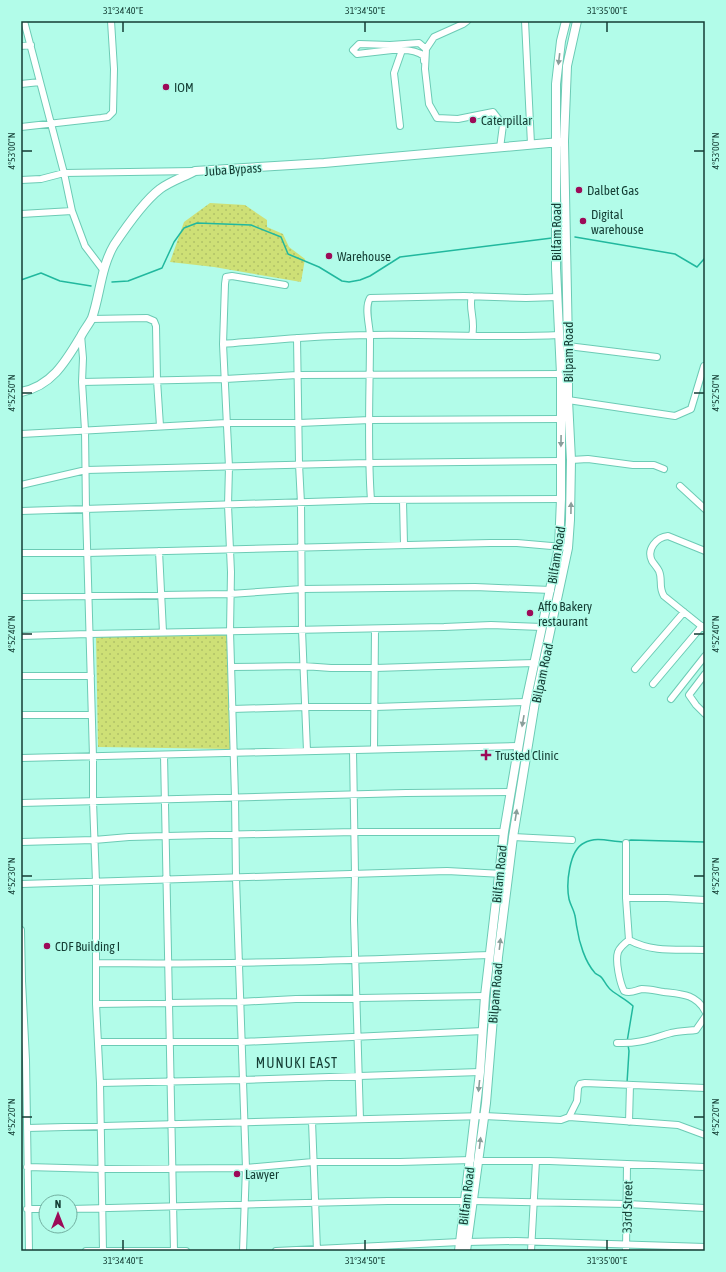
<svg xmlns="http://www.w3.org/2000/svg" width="726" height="1272" viewBox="0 0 726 1272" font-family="'Asap Condensed',sans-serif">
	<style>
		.grass { fill: url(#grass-dots) }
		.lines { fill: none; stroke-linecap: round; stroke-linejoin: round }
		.stream { stroke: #21b89e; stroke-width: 1.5 }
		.minor-casing { stroke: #6ccbb5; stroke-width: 8 }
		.major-casing { stroke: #6ccbb5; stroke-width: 10 }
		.minor { stroke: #fff; stroke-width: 6 }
		.major { stroke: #fff; stroke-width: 8 }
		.oneway { fill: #8a9e9a }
		.ticks { fill: none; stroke: #143d34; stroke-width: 1.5 }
		.poi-dot { fill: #9c0a58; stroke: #b2fce9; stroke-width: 1.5 }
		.labels { text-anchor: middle; stroke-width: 3; stroke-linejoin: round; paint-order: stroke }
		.poi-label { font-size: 13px; fill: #143d34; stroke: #b2fce9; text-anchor: start }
		.street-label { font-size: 13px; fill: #143d34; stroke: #b2fce9 }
		.neighbourhood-label { font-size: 14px; letter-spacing: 1px; fill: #143d34; stroke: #b2fce9 }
		.neatline { fill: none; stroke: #143d34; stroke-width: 1.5 }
		.ticks-label { font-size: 10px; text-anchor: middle; fill: #143d34 }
	</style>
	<defs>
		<pattern id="grass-dots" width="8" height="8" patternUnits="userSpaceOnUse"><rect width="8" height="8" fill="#cee076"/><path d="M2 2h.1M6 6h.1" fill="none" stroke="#b0c167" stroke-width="1.8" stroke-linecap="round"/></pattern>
	</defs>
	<rect width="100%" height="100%" fill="#b2fce9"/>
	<path class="grass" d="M210 203 245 205 267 220V227L283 234 289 247 305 259 301 282 214 267 170 262 184 222Z
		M230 634 233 749 98 747 96 636Z"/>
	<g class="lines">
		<path class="stream" d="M575 237 675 254 697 267 704 259 705 260
			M21 280 41 273 60 281 91 286
			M112 282 128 281 162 268 174 242 184 228 197 223 251 225 281 237 288 254 319 267 342 281 349 282 360 280 370 276 400 257 552 238
			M627 841 631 840 705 842
			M623 842C611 842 597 836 584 843 569 850 566 884 569 899 570 904 574 910 575 916 576 920 576 924 577 928 579 942 585 962 595 973 597 975 600 975 602 978 605 982 607 987 611 990 618 996 626 999 633 1006L627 1042
			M627 1083 629 1051 628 1045
			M627 1099V1089"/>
		<defs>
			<path id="minor" d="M24 21 64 173 72 211 85 246 104 271
				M467 21 463 24 434 37 426 49 425 69 429 104 437 118 458 119 493 112 503 125 500 148
				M525 21 531 144
				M21 46 31 45
				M402 50C410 50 417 51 424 56V61
				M21 84 40 82
				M400 126 394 73 402 50H392L357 54 353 50 359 44 390 45 419 43 426 49
				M21 127 101 118 108 117 113 112 114 69 111 21
				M21 180 41 179 64 173 194 171
				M21 214 72 211
				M472 296C468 308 476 320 472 336
				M91 319 147 318 154 321 156 326 157 380 160 426
				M81 335 83 358 82 382 85 430 86 510 93 757V801L96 882V1004L100 1083 103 1251
				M297 338 299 464 301 503 302 630 307 751
				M223 344C272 340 322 335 371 335 434 334 497 338 559 335
				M568 346 657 357
				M82 382 225 379 297 375 561 374
				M568 400 675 416 691 409 704 366
				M21 434 226 423H299L370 420 561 419
				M571 460 588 459 633 465H654L664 469
				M21 485 86 470 369 463 560 461
				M680 486 705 509
				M371 500C367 446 370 391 370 337 370 326 364 308 370 298L464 296 526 298 558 297
				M403 501 404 544
				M21 511 371 500 561 499
				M159 551 163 632
				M705 551 668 536C657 537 646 549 652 561 654 564 657 567 659 571 663 580 658 587 664 596L705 629
				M21 553H87L490 543H517L563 547
				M21 597 230 594 302 589 475 587 551 590
				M21 636 89 634 444 627 491 625 542 627
				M231 667 303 666 331 668H375L535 663
				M635 669 684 612
				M705 674 689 695 696 705 705 714
				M21 676H91
				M653 684 702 626
				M671 699 705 656
				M232 709 306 707H375L526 702
				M21 715H91
				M374 749 375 629
				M353 750 355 874 354 920 360 1119
				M164 755 174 1251
				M21 758 518 746
				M21 803 406 793 511 792
				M513 837 572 840
				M21 842 94 840 129 837 166 836 355 832H504
				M626 843V898L629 940C653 953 679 949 705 950
				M21 884 447 871 503 874
				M626 898H667L705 900
				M21 930 22 981 26 1060 29 1251
				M629 940C625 943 620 947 618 952 615 961 620 983 624 991 631 994 636 990 642 989 650 989 657 991 664 992 681 994 696 994 705 1011
				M97 963C228 965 359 960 490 955
				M96 1004 239 1002 296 999 485 996
				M98 1042H241L483 1031
				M617 1043C639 1044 650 1039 671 1033 679 1031 688 1031 696 1030L705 1017
				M100 1083 242 1080 480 1072
				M569 1117 678 1125 705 1135
				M312 1121 317 1251
				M629 1122 630 1085
				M27 1128 484 1116 561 1120 569 1117 577 1101 578 1088 580 1084 585 1083 705 1088
				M478 1161H549L705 1167
				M27 1167 102 1169 246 1168 313 1162H400L471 1160
				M472 1201 627 1204 705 1208
				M27 1209H46
				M70 1209 388 1201H465
				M467 1242 516 1241 705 1247
				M86 1251H186
				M243 1251 246 1168 236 878 235 797 230 631 231 572 228 505 229 467 223 344 225 284 226 277 232 276 285 285
				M276 1251 460 1242
				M531 1251 536 1161
				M626 1251 627 1164"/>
			<path id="major" d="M21 392C52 386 66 361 81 336 84 330 89 324 92 318 100 295 101 267 114 245 126 227 143 202 160 189 171 181 184 177 195 171L324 163 560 142
				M459 1251 480 1072 485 996 504 832 526 702 559 547 561 499V374L556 268V84L561 41 566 21
				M466 1251 486 1103 498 957 513 837 535 702 568 548 570 520 571 460 568 400V346L564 141 567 66 577 21"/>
		</defs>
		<use href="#minor" class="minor-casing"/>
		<use href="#major" class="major-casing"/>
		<use href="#minor" class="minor"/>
		<use href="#major" class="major"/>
	</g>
	<defs><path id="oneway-solid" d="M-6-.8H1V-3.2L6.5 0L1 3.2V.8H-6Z"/></defs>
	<g class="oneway">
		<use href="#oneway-solid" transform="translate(559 59) rotate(97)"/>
		<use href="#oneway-solid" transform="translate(561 441) rotate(91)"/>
		<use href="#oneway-solid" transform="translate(571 508) rotate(-89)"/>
		<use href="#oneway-solid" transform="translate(523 721) rotate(100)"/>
		<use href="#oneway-solid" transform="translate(516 815) rotate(-81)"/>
		<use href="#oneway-solid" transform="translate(500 944) rotate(-83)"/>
		<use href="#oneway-solid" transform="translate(479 1086) rotate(96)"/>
		<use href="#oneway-solid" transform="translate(480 1143) rotate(-83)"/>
	</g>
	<path class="ticks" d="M123 22V32M365 22V32M607 22V32M22 151H32M694 151H704M22 393H32M694 393H704M22 634H32M694 634H704M22 876H32M694 876H704M22 1117H32M694 1117H704M123 1240V1250M365 1240V1250M607 1240V1250"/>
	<g class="poi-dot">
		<circle cx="166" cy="87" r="4"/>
		<circle cx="473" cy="120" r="4"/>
		<circle cx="579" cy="190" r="4"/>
		<circle cx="583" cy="221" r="4"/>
		<circle cx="329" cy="256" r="4"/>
		<circle cx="530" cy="613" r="4"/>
		<path d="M484 749h4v4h4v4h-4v4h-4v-4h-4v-4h4z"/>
		<circle cx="47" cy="946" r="4"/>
		<circle cx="237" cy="1174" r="4"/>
	</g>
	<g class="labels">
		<g class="poi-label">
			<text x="174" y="92">IOM</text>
			<text x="481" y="125">Caterpillar</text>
			<text x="587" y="195">Dalbet Gas</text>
			<text x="591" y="219">Digital<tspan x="591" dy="15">warehouse</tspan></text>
			<text x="337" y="261">Warehouse</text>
			<text x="538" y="611">Affo Bakery<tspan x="538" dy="15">restaurant</tspan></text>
			<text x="495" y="760">Trusted Clinic</text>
			<text x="55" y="951">CDF Building I</text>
			<text x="245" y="1179">Lawyer</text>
		</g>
		<g class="street-label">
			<text transform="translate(233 169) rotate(-4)" y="5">Juba Bypass</text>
			<text transform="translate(556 232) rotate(-90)" y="5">Bilfam Road</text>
			<text transform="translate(568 352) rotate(-90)" y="5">Bilpam Road</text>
			<text transform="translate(556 555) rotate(-81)" y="5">Bilfam Road</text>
			<text transform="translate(542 673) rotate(-78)" y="5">Bilpam Road</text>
			<text transform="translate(499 874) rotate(-84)" y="5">Bilfam Road</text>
			<text transform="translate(495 993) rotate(-85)" y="5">Bilpam Road</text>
			<text transform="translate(466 1196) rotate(-83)" y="5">Bilfam Road</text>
			<text transform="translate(627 1207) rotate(-89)" y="5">33rd Street</text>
		</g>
		<g class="neighbourhood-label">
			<text x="297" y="1068">MUNUKI EAST</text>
		</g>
	</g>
	<rect width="726" height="1272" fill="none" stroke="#b2fce9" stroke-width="44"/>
	<g transform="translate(58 1214)"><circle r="19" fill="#b2fce9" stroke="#73b0a1"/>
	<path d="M0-3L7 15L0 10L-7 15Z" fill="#9c0a58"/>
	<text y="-6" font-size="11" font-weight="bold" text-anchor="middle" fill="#143d34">N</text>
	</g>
	<rect x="22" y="22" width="682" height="1228" class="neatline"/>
	<g class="ticks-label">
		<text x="123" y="14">31°34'40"E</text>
		<text x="365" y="14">31°34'50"E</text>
		<text x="607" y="14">31°35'00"E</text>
		<text transform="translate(11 151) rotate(-90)" y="4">4°53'00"N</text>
		<text transform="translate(715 151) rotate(-90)" y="4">4°53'00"N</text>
		<text transform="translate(11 393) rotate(-90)" y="4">4°52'50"N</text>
		<text transform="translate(715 393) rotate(-90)" y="4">4°52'50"N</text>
		<text transform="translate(11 634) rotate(-90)" y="4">4°52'40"N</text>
		<text transform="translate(715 634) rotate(-90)" y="4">4°52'40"N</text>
		<text transform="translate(11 876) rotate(-90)" y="4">4°52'30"N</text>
		<text transform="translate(715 876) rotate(-90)" y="4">4°52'30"N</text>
		<text transform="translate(11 1117) rotate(-90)" y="4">4°52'20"N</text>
		<text transform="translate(715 1117) rotate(-90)" y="4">4°52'20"N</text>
		<text x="123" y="1264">31°34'40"E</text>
		<text x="365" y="1264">31°34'50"E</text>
		<text x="607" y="1264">31°35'00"E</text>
	</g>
</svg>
